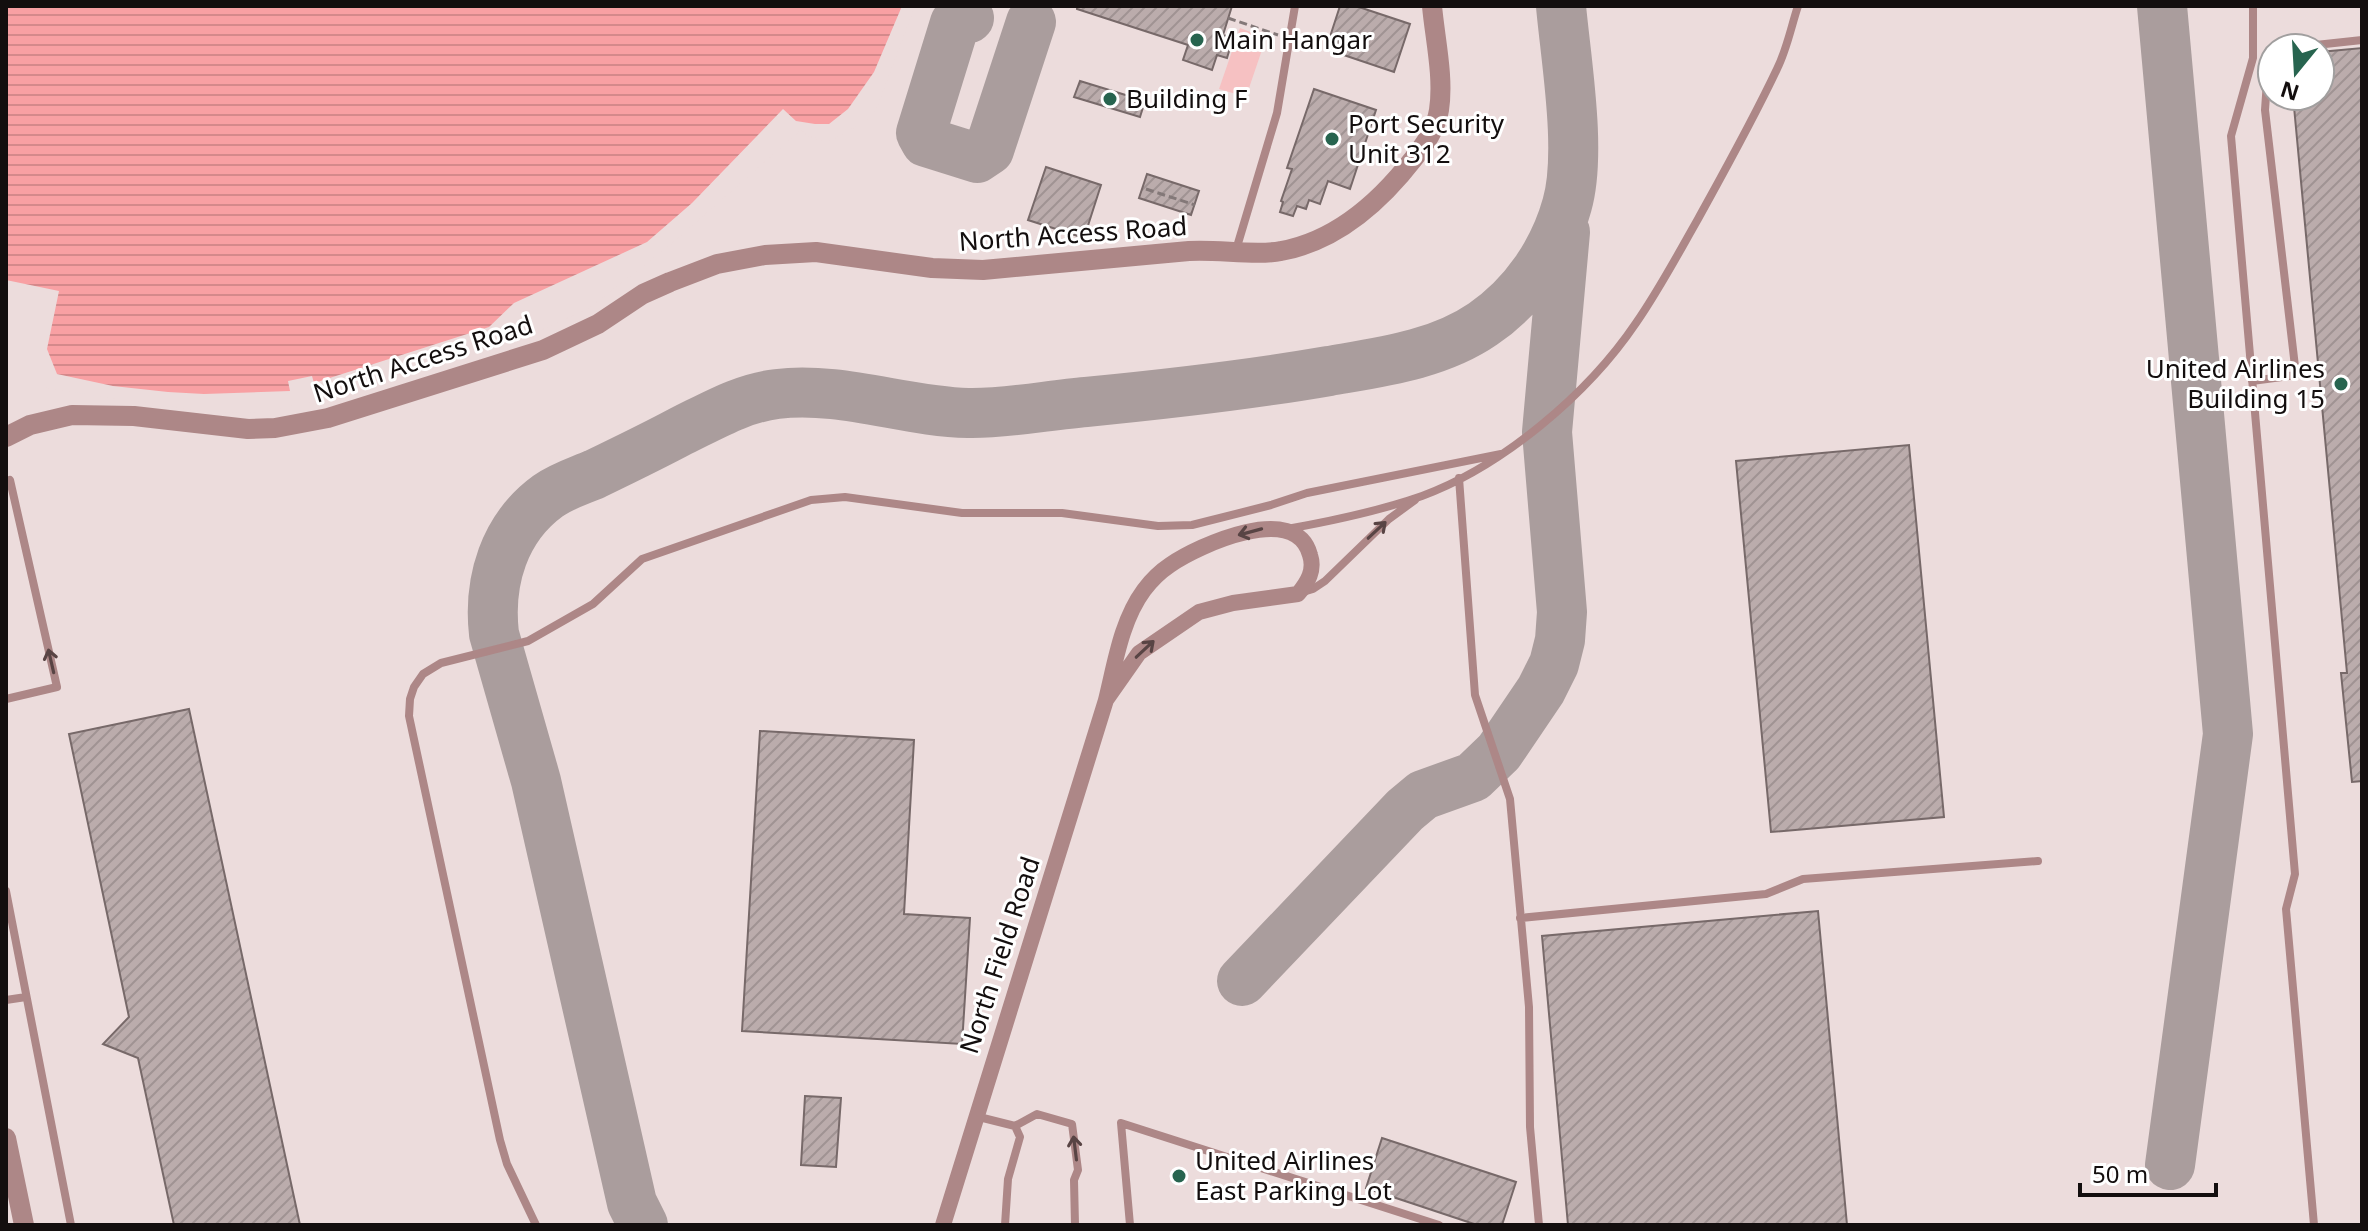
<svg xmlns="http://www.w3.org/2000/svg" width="2368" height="1231" viewBox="0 0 2368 1231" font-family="'Noto Sans',sans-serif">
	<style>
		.pitch { fill: #f6c1c2 }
		.water { fill: url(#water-rules) }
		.pier { fill: #ecdcdc }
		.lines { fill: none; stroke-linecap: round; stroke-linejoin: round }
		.taxiway { stroke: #aa9d9d; stroke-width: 50 }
		.building { fill: url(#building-hatch); stroke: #776969; stroke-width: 2 }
		.path { stroke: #837878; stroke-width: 3; stroke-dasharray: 8 4; stroke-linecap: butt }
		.service { stroke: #ad8787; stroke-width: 8 }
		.minor { stroke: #ad8787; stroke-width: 16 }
		.tertiary { stroke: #ad8787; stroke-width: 20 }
		.oneway { stroke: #584444 }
		.poi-dot { fill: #27644f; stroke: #fff; stroke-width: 3 }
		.labels { text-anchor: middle; stroke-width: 6; stroke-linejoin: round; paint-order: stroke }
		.poi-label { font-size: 26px; fill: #130e0e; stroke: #fff; text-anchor: start }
		.street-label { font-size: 26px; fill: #130e0e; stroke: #fff }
	</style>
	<defs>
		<pattern id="water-rules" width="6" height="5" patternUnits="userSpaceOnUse" patternTransform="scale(2)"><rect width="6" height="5" fill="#f8a0a3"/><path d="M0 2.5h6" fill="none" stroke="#d4898b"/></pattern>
		<pattern id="building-hatch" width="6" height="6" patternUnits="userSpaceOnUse" patternTransform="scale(2)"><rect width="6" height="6" fill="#bbacac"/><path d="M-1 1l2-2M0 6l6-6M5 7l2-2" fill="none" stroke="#a09393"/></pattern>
	</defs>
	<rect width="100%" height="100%" fill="#ecdcdc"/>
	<path class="pitch" d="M1240 28 1266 38 1246 97 1219 89Z"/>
	<path class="water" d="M6 6H911L873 108 832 136 801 125 587 305 257 409 40 383 43 368 6 361Z"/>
	<path class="pier" d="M902 6H915L876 110 866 121 832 140 819 141 813 136 810 138 801 130 669 246 589 308 535 333 315 401 257 413 206 412 40 387 36 383 39 371 6 365V280L59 291 47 349 57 374 113 386 168 392 204 394 290 391 288 381 312 376 314 383 489 327 514 303 647 242 692 203 783 109 796 121 815 124H829L848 109 874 72Z"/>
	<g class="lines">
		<path class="taxiway" d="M2162 6 2228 734 2170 1165
			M969 18 960 19 955 23 921 133 926 142 977 158 989 150 1031 22
			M1242 981 1405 810 1423 795 1473 777 1499 752 1541 690 1554 664 1560 640 1562 612 1547 432 1565 232
			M643 1225 632 1203 536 781 494 634C488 581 504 528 548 496 562 486 579 481 595 474 624 460 653 446 681 431 712 416 742 398 777 394 840 386 907 412 968 413 1006 414 1049 405 1086 402 1168 394 1248 385 1329 371 1381 362 1438 355 1483 324 1524 296 1554 252 1567 205 1582 153 1566 61 1561 6"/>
	</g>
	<path class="building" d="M1077 6H1232L1223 35 1233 38 1227 58 1217 55 1212 70 1183 60 1188 45 1077 9Z
		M1340 6H1356L1410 24 1394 72 1326 49Z
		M2362 48V781L2352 782 2341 673H2347L2293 96H2320V52Z
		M1080 81 1145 101 1140 117 1074 97Z
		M1314 89 1376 110 1350 189 1328 181 1320 204 1309 200 1306 209 1297 206 1293 216 1280 212 1283 202 1281 201 1292 169 1287 168Z
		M1046 167 1101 185 1084 238 1028 220Z
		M1147 174 1199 191 1191 215 1139 198Z
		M1909 445 1944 817 1771 832 1736 461Z
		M189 709 300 1225H174L138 1058 103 1044 129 1017 69 734Z
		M760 731 914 740 904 914 970 918 962 1044 742 1031Z
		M1818 911 1847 1225H1568L1542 936Z
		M805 1096 841 1098 836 1167 801 1165Z
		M1382 1138 1516 1182 1502 1225H1477L1366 1188Z"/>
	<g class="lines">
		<path class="path" d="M1228 18 1278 35
			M1146 189 1195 205"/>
		<path class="service" d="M2253 6V58L2231 136 2295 874 2286 909 2314 1225
			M2288 48 2362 40
			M1236 250 1277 113 1295 6
			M2252 381 2296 375 2265 110 2268 67 2272 59
			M1459 478 1475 695 1510 799 1529 1007 1530 1127 1539 1225
			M6 484 10 480 57 687 6 699
			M1287 529C1332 521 1379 511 1422 496 1503 466 1588 394 1636 323 1659 290 1678 254 1698 219 1725 170 1753 120 1777 69 1787 49 1791 27 1798 6
			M1303 592 1313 589 1325 581 1389 519 1415 500
			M6 891 71 1225
			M1520 918 1766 894 1803 879 2038 861
			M6 1000 26 997
			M975 1116 1015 1126 1020 1137 1008 1179 1005 1225
			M1015 1126 1037 1114 1072 1124 1078 1170 1074 1180 1075 1225
			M536 1225 507 1164 500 1140 409 716 410 699 414 687 423 674 441 663 528 641 593 604 642 559 811 500 845 497 962 513H1062L1158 526 1192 525 1271 505 1307 493 1501 454
			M1130 1225 1121 1123 1439 1225"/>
		<path class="minor" d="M943 1225 1106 700C1115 664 1121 621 1144 590 1150 582 1161 571 1170 565 1199 545 1296 501 1310 555 1315 570 1308 582 1298 594L1233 603 1199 612 1139 653 1106 700"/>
		<path class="tertiary" d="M6 437 30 425 72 415 134 416 248 429 275 428 328 418 543 350 598 324 643 294 670 282 717 264 765 255 816 252 932 268 983 270 1189 251C1217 249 1257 256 1281 251 1337 241 1380 202 1414 158 1425 144 1436 129 1439 110 1444 77 1435 39 1432 6
			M6 1138 24 1225"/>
	</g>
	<defs><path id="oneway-shaft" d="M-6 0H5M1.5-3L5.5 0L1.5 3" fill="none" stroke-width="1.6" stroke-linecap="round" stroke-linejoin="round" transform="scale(2)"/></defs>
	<g class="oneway">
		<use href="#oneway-shaft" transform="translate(1377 530) rotate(-43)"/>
		<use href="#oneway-shaft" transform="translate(1250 532) rotate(165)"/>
		<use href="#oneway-shaft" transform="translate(1145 649) rotate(-43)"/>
		<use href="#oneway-shaft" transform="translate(51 661) rotate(-103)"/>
		<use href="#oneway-shaft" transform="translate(1075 1148) rotate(-97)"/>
	</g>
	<g class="poi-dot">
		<circle cx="1197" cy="40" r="8"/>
		<circle cx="1110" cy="99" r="8"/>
		<circle cx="1332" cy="139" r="8"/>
		<circle cx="2341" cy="384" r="8"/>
		<circle cx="1179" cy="1176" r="8"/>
	</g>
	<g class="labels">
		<g class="poi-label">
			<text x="1213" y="49">Main Hangar</text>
			<text x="1126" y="108">Building F</text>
			<text x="1348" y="133">Port Security<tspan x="1348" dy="30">Unit 312</tspan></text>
			<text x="2325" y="378" text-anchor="end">United Airlines<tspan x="2325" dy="30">Building 15</tspan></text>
			<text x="1195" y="1170">United Airlines<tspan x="1195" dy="30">East Parking Lot</tspan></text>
		</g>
		<g class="street-label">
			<text transform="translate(1073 234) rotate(-4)" y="9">North Access Road</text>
			<text transform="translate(423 359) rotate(-18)" y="9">North Access Road</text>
			<text transform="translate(1000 955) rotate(-72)" y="9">North Field Road</text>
		</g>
	</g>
	<rect width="2368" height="1231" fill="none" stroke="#130e0e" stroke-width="16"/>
	<g transform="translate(2296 72) rotate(198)"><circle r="38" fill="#ffffff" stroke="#a19f9f" stroke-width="2"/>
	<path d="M0-6L14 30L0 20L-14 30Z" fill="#27644f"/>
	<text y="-12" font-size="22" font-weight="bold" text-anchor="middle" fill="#130e0e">N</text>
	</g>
	<path d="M2080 1183v12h136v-12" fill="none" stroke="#130e0e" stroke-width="4"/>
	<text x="2092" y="1183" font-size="24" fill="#130e0e" stroke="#ffffff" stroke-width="6" paint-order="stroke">50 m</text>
</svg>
